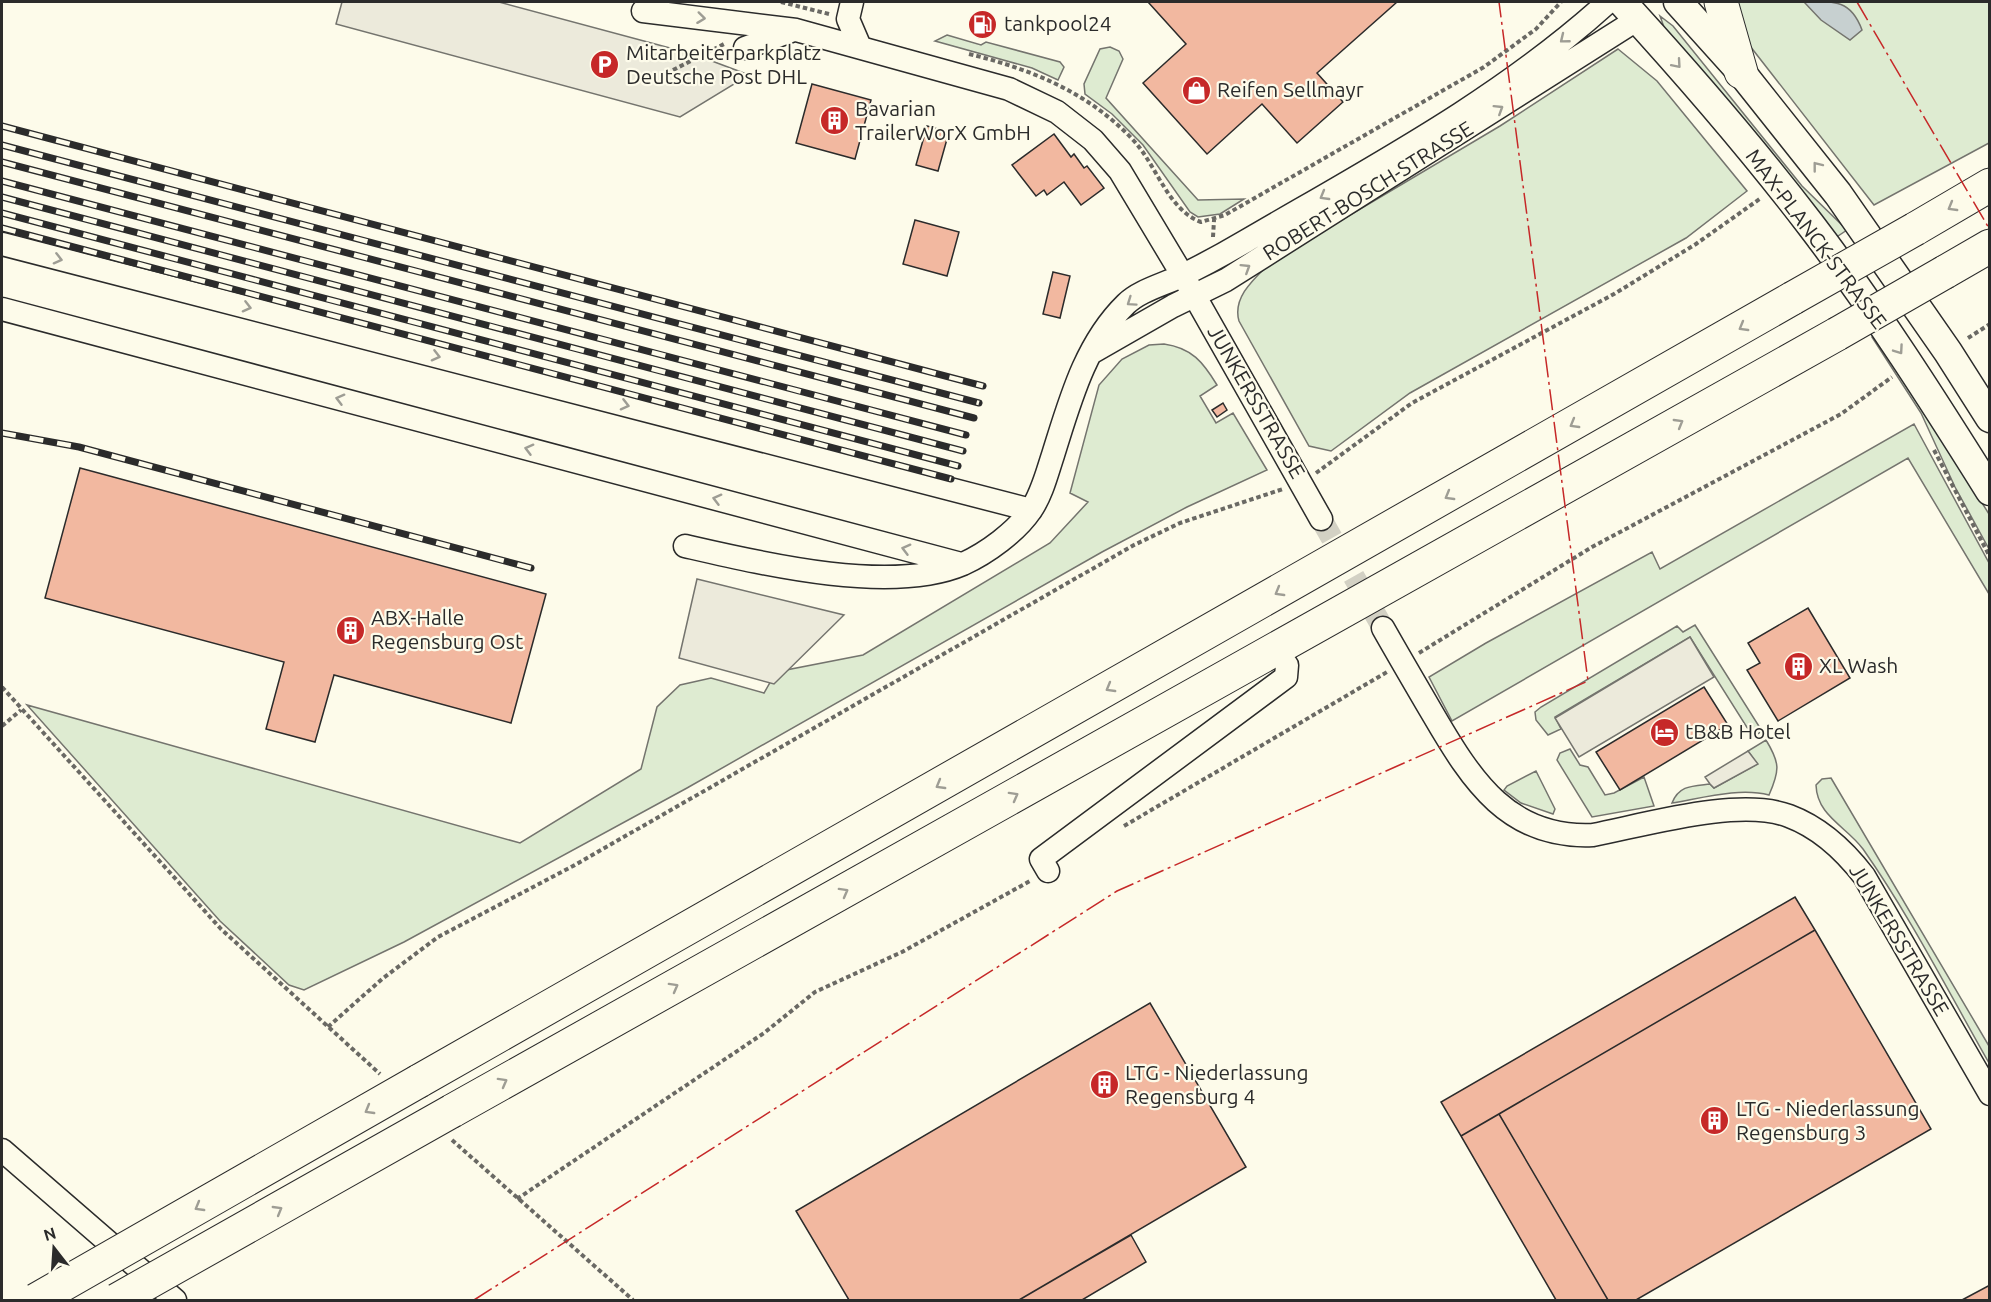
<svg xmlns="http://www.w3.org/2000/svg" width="1991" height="1302" viewBox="0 0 1991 1302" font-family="Ubuntu,sans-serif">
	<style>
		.green { fill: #deebd1; stroke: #74746e; stroke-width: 1.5 }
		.parking { fill: #eceadb; stroke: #74746e; stroke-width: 1.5 }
		.water { fill: #c7d0d0; stroke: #74746e; stroke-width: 1.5 }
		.building { fill: #f2b8a0; stroke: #2b2b2b; stroke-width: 1.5 }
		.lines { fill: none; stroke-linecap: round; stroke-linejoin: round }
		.minor-tunnel { stroke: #d3d1c4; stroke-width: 22; stroke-dasharray: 22 11; stroke-linecap: butt }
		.minor-casing { stroke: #2b2b2b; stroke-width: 25 }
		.major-casing { stroke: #2b2b2b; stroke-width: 31 }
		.highway-casing { stroke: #2b2b2b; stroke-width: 35 }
		.path { stroke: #6a6964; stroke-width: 4; stroke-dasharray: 4.5 3; stroke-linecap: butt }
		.minor { stroke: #fdfbea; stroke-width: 22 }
		.major { stroke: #fdfbea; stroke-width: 28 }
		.highway { stroke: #fdfbea; stroke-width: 33 }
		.rail-casing { stroke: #2b2b2b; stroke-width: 7 }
		.rail { stroke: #fdfbea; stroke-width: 4.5; stroke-dasharray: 14; stroke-linecap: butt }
		.highway-bridge-casing { stroke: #2b2b2b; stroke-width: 35; stroke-linecap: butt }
		.highway-bridge { stroke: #fdfbea; stroke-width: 33 }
		.power { stroke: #c62828; stroke-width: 1.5; stroke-dasharray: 21 4.5 3 4.5; stroke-linecap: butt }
		.oneway { stroke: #9e9d94 }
		.labels { text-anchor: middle; stroke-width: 4.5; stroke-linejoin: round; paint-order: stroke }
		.poi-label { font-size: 21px; fill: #2b2b2b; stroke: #fdfbea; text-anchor: start }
		.street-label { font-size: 21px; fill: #2b2b2b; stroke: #fdfbea }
	</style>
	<rect width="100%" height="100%" fill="#fdfbea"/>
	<path class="green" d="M1728 2H1989V143L1874 205 1743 37Z
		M1660 16 1673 26 1802 186 1847 230 1835 238 1665 30Z
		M947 35 981 45 986 42 1060 62 1064 67 1058 80 1032 68 935 41Z
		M1110 47 1119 51 1123 59 1106 98 1198 200 1244 199 1220 214 1198 217 1190 212 1143 145 1112 114 1085 94 1084 84 1100 49Z
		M1618 49 1657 81 1747 191 1686 238 1410 393 1331 451 1309 446 1239 321C1232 297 1255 278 1271 262L1500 126Z
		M1875 334 1989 514V549L1955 487 1921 413 1872 337Z
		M1164 344C1192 348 1203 362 1217 385L1200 396 1216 423 1233 413 1267 470 1187 507 1102 552 687 788 404 942 304 990 289 985 220 921 27 705 520 843 641 769 657 707 680 685 711 678 764 693 776 672 863 655 1050 543 1088 502 1070 493 1099 385 1122 359 1149 345Z
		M1914 424 1989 563V594L1908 458 1452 721 1429 677 1486 643 1652 552 1660 569Z
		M1695 625 1762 731 1753 737 1690 637 1555 717 1561 729 1548 735 1536 720 1535 712 1541 707 1677 626 1683 632Z
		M1766 740C1780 763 1780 770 1769 795 1740 787 1702 798 1672 803 1679 785 1693 786 1710 784L1714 788 1757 764 1748 751Z
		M1570 749 1580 765 1588 767 1605 795 1614 793 1644 777 1654 806 1592 817 1557 760 1560 753Z
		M1536 771 1555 809 1553 814 1521 803 1504 790 1507 786Z
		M1831 778 1989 1046V1063C1948 991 1910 916 1863 849 1846 826 1817 816 1816 785L1822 779Z"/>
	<path class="parking" d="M342 2H499L696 55 749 75 680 117 336 24Z
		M697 579 844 615 774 684 679 658Z
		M1690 637 1714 677 1579 757 1555 718Z
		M1748 751 1758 764 1714 788 1710 784 1705 777Z"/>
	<path class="water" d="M1804 2C1835 1 1851 0 1862 30L1850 40 1821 20Z"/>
	<path class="building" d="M1148 2H1397L1317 73 1343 102 1297 143 1262 104 1207 154 1143 83 1186 44Z
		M812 84 871 100 855 159 796 143Z
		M927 126 949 132 938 171 916 165Z
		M1054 134 1071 157 1074 154 1084 168 1087 166 1104 188 1081 205 1064 182 1047 195 1044 190 1036 196 1012 165Z
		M915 220 959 232 947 276 903 264Z
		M1053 272 1070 276 1060 318 1043 314Z
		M1223 403 1227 410 1217 417 1212 410Z
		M80 468 546 594 511 723 334 675 315 742 266 729 284 662 45 598Z
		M1808 608 1850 678 1778 721 1747 670 1760 663 1748 643Z
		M1704 687 1728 725 1620 790 1596 752Z
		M1795 897 1815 930 1461 1136 1441 1102Z
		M1815 930 1931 1129 1636 1300H1608L1499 1114Z
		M1150 1003 1246 1167 1019 1300H849L796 1211Z
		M1499 1114 1608 1300H1556L1461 1136Z
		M1131 1235 1146 1262 1082 1300H1019Z
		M1990 1285V1300H1962Z"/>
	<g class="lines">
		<path class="minor-tunnel" d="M1321 519 1383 628"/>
		<defs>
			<path id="minor" d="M852 2 848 19 860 47
				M643 11 796 30 1009 89 1057 112 1093 140 1120 171 1189 286 1321 519
				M745 48 791 31
				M2 244 1031 510
				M2 309 961 564
				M1091 353 1173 306 1226 280 1638 19
				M685 546C759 563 891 595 963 564 987 553 1016 532 1031 510 1042 494 1047 473 1053 455 1070 401 1085 344 1126 304 1139 291 1162 285 1179 277 1202 266 1224 254 1246 241 1371 168 1500 100 1608 2
				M1383 628C1400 658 1417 687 1434 716 1472 781 1509 839 1593 835 1645 825 1739 797 1789 816 1821 828 1844 850 1864 876L1990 1094
				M1048 871 1041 859 1286 677 1287 665
				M2 1150 175 1300"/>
			<path id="major" d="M1622 2C1687 73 1751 147 1810 224 1875 309 1933 400 1990 491
				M1678 2 1741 72 1838 194 1948 352 1990 418"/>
			<path id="highway" d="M1721 2 1741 72
				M1915 229 1990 185
				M1945 272 1990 246
				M419 1081 1793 298
				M452 1111 1837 334"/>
		</defs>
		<use href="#minor" class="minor-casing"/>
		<use href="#major" class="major-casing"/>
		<use href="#highway" class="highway-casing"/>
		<path class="path" d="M781 2 829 14
			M969 54C1031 69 1090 93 1134 141 1157 166 1168 210 1201 222L1225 215 1484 67 1536 29 1561 2
			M673 70 726 43
			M1213 237 1214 220
			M1968 338 1990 324
			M1934 450 1990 557
			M1316 473 1412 403 1614 294 1696 244 1761 198
			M1419 653 1592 547 1841 414 1892 377
			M2 687 221 929 380 1074
			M2 726 21 710
			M1124 826 1387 672
			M328 1027 382 979 438 937 573 866 1134 545 1180 523 1283 489
			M452 1140 633 1300
			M517 1199 764 1033 815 992 902 952 1030 881"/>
		<use href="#minor" class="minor"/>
		<use href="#major" class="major"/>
		<use href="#highway" class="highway"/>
		<defs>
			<path id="rail" d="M2 126 983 386
				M2 145 979 403
				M2 162 974 418
				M2 181 966 435
				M2 197 963 451
				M2 213 958 466
				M2 228 951 479
				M2 433 79 447 531 568"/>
		</defs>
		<use href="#rail" class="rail-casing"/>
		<use href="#rail" class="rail"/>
		<defs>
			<path id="highway-bridge" d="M1793 298 1915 229
				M1837 334 1945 272
				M36 1300 419 1081
				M117 1300 452 1111"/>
		</defs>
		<use href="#highway-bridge" class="highway-bridge-casing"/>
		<use href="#highway-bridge" class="highway-bridge"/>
		<path class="power" d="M1857 2 1990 230
			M474 1300 1117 891 1588 681 1499 2"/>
	</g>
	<defs><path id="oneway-chevron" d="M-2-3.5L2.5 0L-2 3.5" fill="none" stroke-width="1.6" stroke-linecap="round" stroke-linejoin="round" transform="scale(1.5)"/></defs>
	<g class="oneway">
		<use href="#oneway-chevron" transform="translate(701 18) rotate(7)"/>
		<use href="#oneway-chevron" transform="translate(1564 39) rotate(141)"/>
		<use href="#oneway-chevron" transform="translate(1677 64) rotate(49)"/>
		<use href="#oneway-chevron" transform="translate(1499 109) rotate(-32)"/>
		<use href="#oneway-chevron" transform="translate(1817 166) rotate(-128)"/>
		<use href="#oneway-chevron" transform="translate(1324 196) rotate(150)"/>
		<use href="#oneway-chevron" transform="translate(1952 207) rotate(150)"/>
		<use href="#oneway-chevron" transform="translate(58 259) rotate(14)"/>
		<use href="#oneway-chevron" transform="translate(1246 268) rotate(-32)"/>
		<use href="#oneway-chevron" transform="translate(1131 302) rotate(145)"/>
		<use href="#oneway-chevron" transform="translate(247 307) rotate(14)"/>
		<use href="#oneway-chevron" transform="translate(1743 327) rotate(150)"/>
		<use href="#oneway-chevron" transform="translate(1899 350) rotate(55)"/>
		<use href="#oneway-chevron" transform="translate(436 356) rotate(14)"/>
		<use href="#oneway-chevron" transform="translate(340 399) rotate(-165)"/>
		<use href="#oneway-chevron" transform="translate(625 405) rotate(14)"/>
		<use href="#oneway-chevron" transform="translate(1679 423) rotate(-30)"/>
		<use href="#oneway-chevron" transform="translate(1574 424) rotate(150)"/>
		<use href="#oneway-chevron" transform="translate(529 449) rotate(-165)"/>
		<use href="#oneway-chevron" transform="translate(1449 496) rotate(150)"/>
		<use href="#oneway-chevron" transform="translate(717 499) rotate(-165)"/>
		<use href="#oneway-chevron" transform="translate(906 549) rotate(-165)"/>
		<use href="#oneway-chevron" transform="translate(1279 592) rotate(150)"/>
		<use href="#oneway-chevron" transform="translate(1110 688) rotate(150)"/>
		<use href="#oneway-chevron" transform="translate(940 785) rotate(150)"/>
		<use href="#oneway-chevron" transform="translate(1014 796) rotate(-29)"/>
		<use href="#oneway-chevron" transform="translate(844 892) rotate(-29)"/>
		<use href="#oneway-chevron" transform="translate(674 987) rotate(-29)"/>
		<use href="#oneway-chevron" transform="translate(503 1082) rotate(-29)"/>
		<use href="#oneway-chevron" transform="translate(369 1110) rotate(150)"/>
		<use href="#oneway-chevron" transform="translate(199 1207) rotate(150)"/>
		<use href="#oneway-chevron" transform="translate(278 1210) rotate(-30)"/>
	</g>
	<defs>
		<symbol id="fuel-disc" viewBox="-11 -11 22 22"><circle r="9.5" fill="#c62828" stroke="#fdfbea"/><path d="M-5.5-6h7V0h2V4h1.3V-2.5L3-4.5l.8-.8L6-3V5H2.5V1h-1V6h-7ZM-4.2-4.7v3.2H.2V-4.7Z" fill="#fff"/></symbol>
		<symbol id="parking-disc" viewBox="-11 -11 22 22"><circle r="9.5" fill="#c62828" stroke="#fdfbea"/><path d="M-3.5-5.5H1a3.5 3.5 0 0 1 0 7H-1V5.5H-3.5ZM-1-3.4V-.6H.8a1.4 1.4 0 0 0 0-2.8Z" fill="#fff"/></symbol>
		<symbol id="shop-disc" viewBox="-11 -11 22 22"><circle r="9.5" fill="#c62828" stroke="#fdfbea"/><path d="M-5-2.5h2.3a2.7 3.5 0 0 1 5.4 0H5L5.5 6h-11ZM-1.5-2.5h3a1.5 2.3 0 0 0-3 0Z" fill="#fff"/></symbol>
		<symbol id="building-disc" viewBox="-11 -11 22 22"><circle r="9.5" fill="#c62828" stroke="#fdfbea"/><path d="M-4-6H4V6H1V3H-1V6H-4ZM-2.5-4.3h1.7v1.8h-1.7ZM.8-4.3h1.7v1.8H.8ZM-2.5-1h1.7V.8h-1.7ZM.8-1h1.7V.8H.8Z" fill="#fff"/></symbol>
		<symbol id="hotel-disc" viewBox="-11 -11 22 22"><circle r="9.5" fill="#c62828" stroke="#fdfbea"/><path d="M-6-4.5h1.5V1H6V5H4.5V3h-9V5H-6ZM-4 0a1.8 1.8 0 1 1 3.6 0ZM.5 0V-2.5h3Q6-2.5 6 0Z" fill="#fff"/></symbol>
	</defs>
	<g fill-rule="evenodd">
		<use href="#fuel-disc" x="966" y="8" width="33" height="33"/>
		<use href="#parking-disc" x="588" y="48" width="33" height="33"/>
		<use href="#shop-disc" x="1180" y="74" width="33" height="33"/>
		<use href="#building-disc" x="818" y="104" width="33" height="33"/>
		<use href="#building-disc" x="334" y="614" width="33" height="33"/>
		<use href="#building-disc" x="1782" y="650" width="33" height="33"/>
		<use href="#hotel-disc" x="1648" y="716" width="33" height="33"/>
		<use href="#building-disc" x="1088" y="1068" width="33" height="33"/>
		<use href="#building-disc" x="1698" y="1104" width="33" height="33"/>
	</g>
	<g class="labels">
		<g class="poi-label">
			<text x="1004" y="31">tankpool24</text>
			<text x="626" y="60">Mitarbeiterparkplatz<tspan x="626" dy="24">Deutsche Post DHL</tspan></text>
			<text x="1217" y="97">Reifen Sellmayr</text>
			<text x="855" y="116">Bavarian<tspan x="855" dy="24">TrailerWorX GmbH</tspan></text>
			<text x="371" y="625">ABX-Halle<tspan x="371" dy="24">Regensburg Ost</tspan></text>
			<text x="1819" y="673">XL Wash</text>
			<text x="1685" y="739">tB&amp;B Hotel</text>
			<text x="1125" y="1080">LTG - Niederlassung<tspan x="1125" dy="24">Regensburg 4</tspan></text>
			<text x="1736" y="1116">LTG - Niederlassung<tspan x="1736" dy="24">Regensburg 3</tspan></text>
		</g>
		<g class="street-label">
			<text transform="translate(1368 191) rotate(-32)" y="7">ROBERT-BOSCH-STRASSE</text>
			<text transform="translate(1816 239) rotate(53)" y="7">MAX-PLANCK-STRASSE</text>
			<text transform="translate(1256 402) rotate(60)" y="7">JUNKERSSTRASSE</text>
			<text transform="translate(1899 940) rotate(59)" y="7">JUNKERSSTRASSE</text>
		</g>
	</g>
	<rect width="1991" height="1302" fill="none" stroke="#2b2b2b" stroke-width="6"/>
	<g transform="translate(54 1248) rotate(343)" stroke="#fdfbea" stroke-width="4.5" paint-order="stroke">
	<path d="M0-4.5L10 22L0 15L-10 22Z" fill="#2b2b2b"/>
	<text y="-9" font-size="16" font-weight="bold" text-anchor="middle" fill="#2b2b2b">N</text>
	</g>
</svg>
